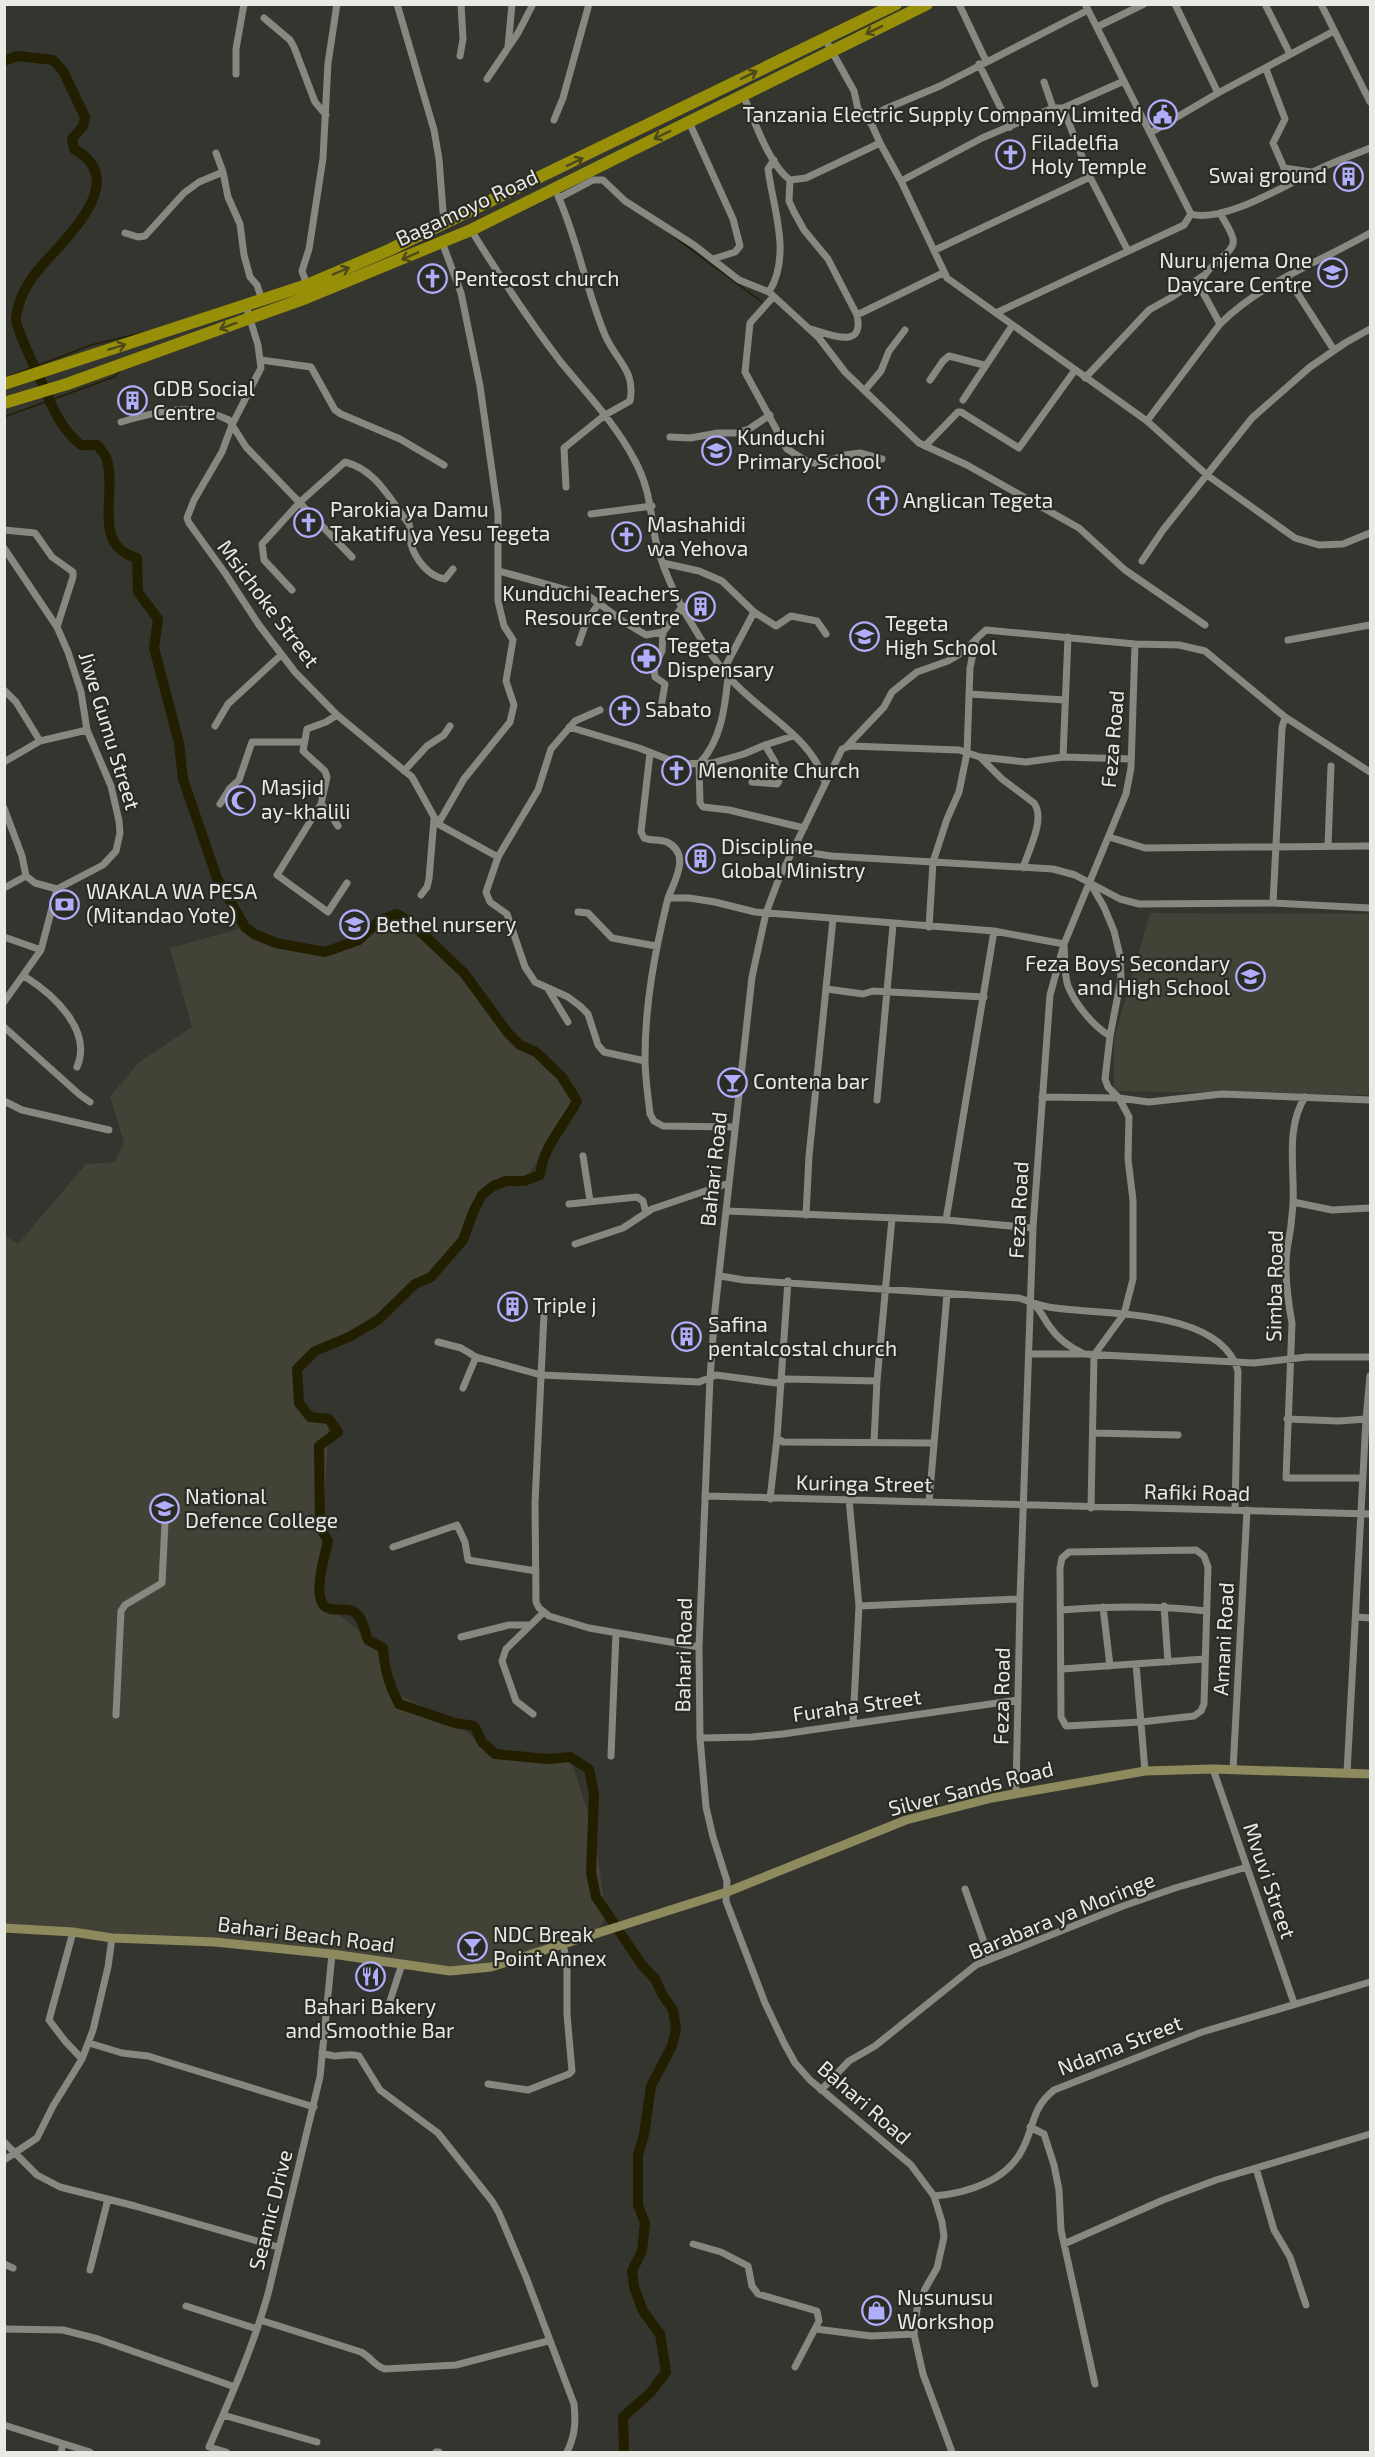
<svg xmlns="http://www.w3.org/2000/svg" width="1375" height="2457" viewBox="0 0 1375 2457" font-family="'Exo 2',sans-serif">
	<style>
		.built { fill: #434237 }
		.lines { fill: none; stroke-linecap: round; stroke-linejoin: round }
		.stream { stroke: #211f00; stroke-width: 1.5 }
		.river { stroke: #211f00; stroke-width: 10 }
		.street { stroke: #888881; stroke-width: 7 }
		.secondary { stroke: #8d8a5d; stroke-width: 9 }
		.highway { stroke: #988f08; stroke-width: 12 }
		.oneway { stroke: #4c491c }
		.labels { text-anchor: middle; stroke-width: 4.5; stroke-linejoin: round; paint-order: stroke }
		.poi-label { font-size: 21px; fill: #e9e9e5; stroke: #2b2b25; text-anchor: start }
		.street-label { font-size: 21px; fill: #e9e9e5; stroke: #2b2b25 }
	</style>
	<rect width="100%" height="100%" fill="#35352f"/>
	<path class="built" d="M1150 913 1370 914V1095L1114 1091V1039Z
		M380 920 410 922 464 973 500 1023 547 1064 577 1101 524 1181 493 1186 466 1231 431 1277 378 1320 315 1351 297 1369 299 1403 310 1417 329 1419 319 1599 375 1644 392 1691 455 1723 495 1754 570 1757 594 1831 606 1915 597 1934 491 1967 450 1971 332 1954 5 1928 4 1235 18 1244 86 1164 115 1162 124 1142 110 1097 138 1063 192 1027 170 948 245 927 276 943 325 952 359 940Z"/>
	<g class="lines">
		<path class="stream" d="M665 230 762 302
			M13 375 91 345 142 333
			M4 417 114 377 120 371"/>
		<path class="river" d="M4 61 17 56 53 60 63 71 85 117 83 126 72 139 74 149C132 181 64 239 39 269 28 282 18 300 16 318 15 327 36 369 41 381 52 406 59 427 81 445H97C100 449 106 455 107 460 117 494 91 545 137 558L138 592 158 619 154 648 179 743 183 779 217 878 245 927 254 934 276 943 325 952 359 940 380 920 397 914 410 922 464 973 508 1033 520 1045 536 1052 562 1077 577 1101C564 1126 543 1146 540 1175L524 1181H506L493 1186 482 1195 474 1210 463 1240 431 1277 415 1284 378 1320 349 1337 315 1351 297 1369 299 1403 310 1417 329 1419 338 1432 319 1446 320 1527 328 1541C325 1556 309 1604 330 1609 341 1611 353 1606 360 1618 364 1624 365 1633 368 1640L383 1648C384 1669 389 1686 399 1704L455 1723 474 1726 482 1742 495 1754 548 1759 570 1757 589 1769 594 1794 591 1873 596 1897 642 1965 655 1979 662 1994 673 2010 676 2029 672 2046 651 2086 644 2135 638 2155V2205L645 2223 642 2251 632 2271 634 2287 643 2311 660 2334 666 2372 651 2392 623 2417 624 2452"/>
		<path class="street" d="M397 4 434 130 439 159 444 224
			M959 4 986 61
			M1175 4 1218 93
			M1265 4 1290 54
			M1321 4 1370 102
			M264 18 290 40 294 47 315 102 326 115
			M1097 27 1144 4
			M825 39 854 91 858 109 872 125 880 143 901 181 947 278 1147 421 1207 475 1295 538 1319 545 1343 544 1370 533
			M508 47 512 4
			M460 56 463 39 461 4
			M979 64 1010 127
			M1266 69 1285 119 1273 143 1284 168 1311 172
			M236 74V49L244 4
			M487 79 518 33 533 4
			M1044 82 1053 108
			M743 95C754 119 769 165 790 180L806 178 880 143
			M1063 108 1124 81
			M868 119 885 109 940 86 1088 10
			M554 120 563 98 589 4
			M689 122 733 219 740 246 735 252 713 259
			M1150 133 1218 93 1334 31
			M216 153 223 172 228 197 240 224 244 255 250 277 257 285 262 300
			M790 180 789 201 794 212 804 230 828 259 857 315 943 273
			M901 181 982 138 1053 108H1063L1090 177 1128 251
			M558 196C578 241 586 290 605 335 616 361 636 370 630 401L605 415 564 448 566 487
			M559 198 593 180H603L625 201 694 245 739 280 769 292 819 338 845 372 919 443 967 465 1079 528 1125 570 1205 625
			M1220 213C1224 221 1231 230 1233 239 1237 254 1204 263 1200 287L1220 324
			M1191 214C1223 223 1282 187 1311 173 1330 163 1351 156 1370 148
			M471 230C499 275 528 319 560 361 586 393 615 423 634 459 649 486 650 508 655 537 659 560 677 601 690 621 701 640 715 661 729 677 757 711 814 737 825 783
			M125 233 138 237 145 236 184 193 199 182 223 172
			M935 250 1090 177
			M1287 277 1334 350
			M307 285 302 271 309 249 323 158 328 63 337 4
			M769 292C792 255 773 208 768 169L774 160
			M773 297 750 323 745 372 787 449 808 462 820 464 845 455 860 453 882 459
			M246 306 258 345 261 368 232 425 222 452 194 500 187 518 189 523 225 573 259 625 295 672 337 715 412 777 438 824 498 857
			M996 313 1184 225 1191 214 1085 4
			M811 329C829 334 865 351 857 315
			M261 360 311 367 335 410 341 414 400 439 444 465
			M1085 378 1149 310 1172 297 1203 276
			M930 380 943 361 949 356 984 365
			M865 390 881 371 889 351 905 330
			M963 400 1012 326
			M1147 421 1220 324C1262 282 1320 262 1370 233
			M121 422C159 411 191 402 229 420L246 447 352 557
			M670 437 690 438 718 433H736L749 429 770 415
			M925 446 958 412H961L1019 448 1075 370
			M591 514 652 506
			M4 530 35 533 52 557 73 572V577L57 627
			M4 548 57 627 68 652 81 692 87 730 111 786 119 821 120 833 116 851 103 865 57 889 41 950 4 1002
			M1142 561 1163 530 1252 418 1310 367 1345 343 1370 329
			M663 563 699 571 722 581 754 612 776 626 791 616 817 621 826 634
			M499 571 589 596 624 622 646 635 663 632
			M292 590 264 560 262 544 300 502 345 462C377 470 390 500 409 524 412 532 409 537 411 544 415 559 429 577 445 579L453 569
			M1288 640 1370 625
			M579 643 586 622 599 603
			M724 669 754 612
			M728 677C725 708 721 741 699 764L700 803 703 807 729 810 804 828
			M4 690 16 702 40 741
			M969 694 1065 700
			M661 707 665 684 655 677 654 667 662 651 663 632 683 606
			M600 710 575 721 551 749 538 790 498 857 486 892 490 902 507 914 525 967 535 982 568 997 580 1006 588 1014 598 1045 604 1052 645 1061
			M337 715 326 722 307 729 303 751 325 771 327 777 321 804 277 875 328 912 347 883
			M215 726 228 704 281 655
			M569 727 639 748 680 764 712 763 744 754 765 745
			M847 746 884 707 892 692 917 672 948 661 968 649 973 642
			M650 753 641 832 644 838C651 841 659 839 667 842 691 854 675 880 668 898H689L715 902 755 912 994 931 1064 944C1065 957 1064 975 1068 986 1075 1004 1094 1027 1110 1036
			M980 757 1002 779 1034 803C1046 819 1028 851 1023 868
			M1063 757 1068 637
			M4 762 40 741 87 730
			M404 771 427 746 444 735 450 726
			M752 782 777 784 779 781 775 762 765 745 793 736
			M220 804 230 788 239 780 252 742H303
			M321 804 331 815 338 826
			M4 808 22 856 26 876 35 883 57 889
			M438 824 464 779 510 722 514 705 506 681 513 640 504 626 498 601V513L480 386 461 293 442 242
			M1109 837 1145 848 1370 846
			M1328 846 1331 766
			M795 847 804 852 831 856 1053 869 1075 875 1120 899 1139 904 1273 903 1370 908
			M1089 881 1104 907 1114 931 1120 956 1121 979 1110 1036 1105 1079 1108 1087 1119 1098 1129 1117 1128 1159 1133 1200V1279L1124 1314 1094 1355 1091 1508
			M4 888 26 876
			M421 895 427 887 429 879 434 819
			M668 898C655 951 645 1003 645 1058 645 1077 648 1096 650 1114L654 1121 663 1126 735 1127
			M1273 903 1282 728 1285 717
			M578 912 588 913 612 938 656 946
			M929 927 933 862 947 819 959 792 967 753 970 668 976 639 986 630 1135 644 1179 645 1205 651 1285 717 1370 772
			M4 937 41 950
			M24 976C53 994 93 1030 77 1067
			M548 989 568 1022
			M827 989 863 994 873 991 984 997
			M4 1027 80 1095 90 1102
			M1042 1097 1119 1098 1149 1102 1222 1094 1370 1100
			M1305 1097C1285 1128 1295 1170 1293 1205 1292 1220 1290 1235 1287 1250 1284 1273 1288 1301 1292 1323L1286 1478H1363
			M877 1100 893 925
			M4 1101 22 1110 109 1130
			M583 1156 590 1201
			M1293 1202 1332 1210 1370 1208
			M569 1204 637 1197 643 1201 646 1213
			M726 1211 946 1220 1033 1228
			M806 1215 809 1156 833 919
			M946 1220 994 931
			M575 1244 623 1228 652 1209 729 1183
			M720 1276 744 1280 1019 1298C1031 1302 1043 1307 1055 1308 1106 1315 1221 1309 1238 1371L1235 1510
			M1034 1304C1041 1311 1044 1319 1050 1327 1058 1339 1071 1348 1084 1354L1254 1363 1307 1357H1370
			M544 1314 535 1503 536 1602 539 1608 549 1616 589 1628 699 1647
			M438 1342 461 1348 476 1357 541 1375 699 1382 716 1375 776 1383 786 1379 877 1381
			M1029 1354H1081
			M463 1388 476 1357
			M1287 1419 1339 1421 1366 1419
			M1093 1433 1178 1435
			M777 1438 783 1442 933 1443
			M874 1442 877 1381 892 1218
			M705 1496 1370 1514
			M770 1499 777 1438 788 1281
			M849 1499 859 1606 853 1723
			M929 1502 947 1294
			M393 1547 457 1525 465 1542 468 1560 536 1571
			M1196 1550 1204 1556 1208 1567 1204 1704 1201 1711 1194 1716 1141 1722 1066 1726 1061 1717 1060 1568 1062 1558 1069 1552Z
			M859 1606 1020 1599
			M1164 1606 1168 1662
			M1103 1607 1110 1666
			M1061 1610C1110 1606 1157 1605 1206 1611
			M1356 1617 1370 1618
			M461 1637 509 1625H530
			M1136 1664 1145 1771
			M1062 1669 1205 1659
			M533 1714 516 1701 502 1661 506 1649 543 1613
			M116 1715 121 1611 125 1605 162 1583 165 1523
			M700 1738 752 1737 783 1734 1018 1700
			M611 1756 616 1633
			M1213 1769 1294 2003
			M1233 1770 1247 1510
			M1347 1773 1366 1419 1370 1376
			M1016 1793 1020 1599 1033 1228 1050 995 1064 944 1126 794 1131 768 1135 644
			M965 1889 990 1959
			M73 1932 49 2020 65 2041 82 2059
			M390 2012 389 2004 402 1964
			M89 2043 122 2053 148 2056 314 2107
			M322 2052C336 2061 346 2051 359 2056L380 2090 438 2133 492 2201 499 2213 526 2277 574 2404C576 2422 575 2436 567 2452
			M488 2084 528 2090 569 2074 572 2071 567 2014V1963L563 1944
			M821 2090 849 2061 875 2046 976 1965 1123 1906 1175 1888 1247 1867
			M1030 2127 1044 2134 1054 2165 1059 2190 1061 2230 1095 2384
			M4 2142 37 2175 60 2187 135 2206 278 2247
			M4 2160 37 2138 53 2106 82 2059 93 2030 108 1967 112 1938
			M1256 2168 1274 2230 1290 2257 1306 2305
			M934 2196C969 2193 1009 2180 1024 2146 1035 2123 1032 2108 1054 2090L1202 2032 1370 1982
			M693 2244 721 2252 748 2266 752 2286 758 2294 817 2311 819 2321 795 2367
			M1064 2244 1163 2200 1216 2180 1370 2134
			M4 2264 13 2268
			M90 2270 108 2199
			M186 2306 257 2329
			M260 2320 361 2352C371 2357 374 2366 385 2369L456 2365 548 2341
			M4 2329 63 2330 98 2339 235 2387
			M816 2329 871 2336 914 2334
			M223 2415 317 2442
			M4 2425 90 2452
			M61 2452 63 2444
			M226 2452 209 2447C231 2397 253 2347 268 2294L320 2077 332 1954
			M436 2452H439
			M952 2452 923 2374 914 2334 917 2309 925 2289 937 2268 944 2237 942 2222 934 2196 911 2165 810 2080 795 2063 784 2043 765 2003 726 1901 727 1881 713 1837 706 1807 700 1738 699 1647 710 1378 715 1310 752 977 766 913 778 881 842 749 850 746 959 750 980 757 1026 762 1063 757 1131 759"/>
		<path class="secondary" d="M4 1928 73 1932 112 1938 215 1942 332 1954 450 1971 491 1967 727 1892 906 1820 992 1798 1145 1771 1213 1769 1370 1774"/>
		<path class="highway" d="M4 384 307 285 389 250 896 4
			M4 403 67 384 306 298 471 230 927 4"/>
	</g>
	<defs><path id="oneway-shaft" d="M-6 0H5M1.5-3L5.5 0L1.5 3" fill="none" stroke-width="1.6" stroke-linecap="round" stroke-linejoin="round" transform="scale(1.5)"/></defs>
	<g class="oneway">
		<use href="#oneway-shaft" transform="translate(874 30) rotate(154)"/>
		<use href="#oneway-shaft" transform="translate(749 75) rotate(-26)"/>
		<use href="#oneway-shaft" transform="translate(662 135) rotate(154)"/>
		<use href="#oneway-shaft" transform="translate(575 162) rotate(-26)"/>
		<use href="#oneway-shaft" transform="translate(410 256) rotate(156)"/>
		<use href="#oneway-shaft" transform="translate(341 271) rotate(-23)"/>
		<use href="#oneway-shaft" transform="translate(228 326) rotate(160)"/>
		<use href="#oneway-shaft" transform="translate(117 347) rotate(-17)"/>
	</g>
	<defs>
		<symbol id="civic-ring" viewBox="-11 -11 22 22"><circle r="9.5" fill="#2b2b25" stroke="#b0adfa" stroke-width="1.5"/><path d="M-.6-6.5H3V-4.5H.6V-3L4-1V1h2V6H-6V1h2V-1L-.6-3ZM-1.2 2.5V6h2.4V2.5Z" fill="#b0adfa"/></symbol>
		<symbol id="church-ring" viewBox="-11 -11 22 22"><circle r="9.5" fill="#2b2b25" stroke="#b0adfa" stroke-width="1.5"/><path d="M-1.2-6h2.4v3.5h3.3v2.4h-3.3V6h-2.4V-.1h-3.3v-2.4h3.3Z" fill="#b0adfa"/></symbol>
		<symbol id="building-ring" viewBox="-11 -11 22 22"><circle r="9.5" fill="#2b2b25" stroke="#b0adfa" stroke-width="1.5"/><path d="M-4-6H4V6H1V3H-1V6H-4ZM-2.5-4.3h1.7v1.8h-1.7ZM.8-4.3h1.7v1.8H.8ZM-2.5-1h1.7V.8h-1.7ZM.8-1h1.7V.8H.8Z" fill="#b0adfa"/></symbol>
		<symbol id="school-ring" viewBox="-11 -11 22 22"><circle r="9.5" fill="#2b2b25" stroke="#b0adfa" stroke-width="1.5"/><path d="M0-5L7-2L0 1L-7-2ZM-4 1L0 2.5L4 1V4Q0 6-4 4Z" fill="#b0adfa"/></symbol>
		<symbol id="pharmacy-ring" viewBox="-11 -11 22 22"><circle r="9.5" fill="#2b2b25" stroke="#b0adfa" stroke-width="1.5"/><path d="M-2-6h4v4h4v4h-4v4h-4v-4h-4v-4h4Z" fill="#b0adfa"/></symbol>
		<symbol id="mosque-ring" viewBox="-11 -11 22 22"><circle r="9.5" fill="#2b2b25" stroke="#b0adfa" stroke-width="1.5"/><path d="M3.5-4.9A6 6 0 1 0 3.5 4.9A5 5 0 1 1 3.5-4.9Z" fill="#b0adfa"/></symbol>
		<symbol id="bank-ring" viewBox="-11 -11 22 22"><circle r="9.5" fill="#2b2b25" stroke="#b0adfa" stroke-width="1.5"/><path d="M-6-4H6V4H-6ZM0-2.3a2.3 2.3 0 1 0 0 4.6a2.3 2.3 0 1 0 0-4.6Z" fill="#b0adfa"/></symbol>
		<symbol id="bar-ring" viewBox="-11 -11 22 22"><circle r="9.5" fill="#2b2b25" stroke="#b0adfa" stroke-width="1.5"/><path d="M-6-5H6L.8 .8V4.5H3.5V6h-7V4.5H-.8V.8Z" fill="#b0adfa"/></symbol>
		<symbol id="restaurant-ring" viewBox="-11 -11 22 22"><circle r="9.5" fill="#2b2b25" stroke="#b0adfa" stroke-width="1.5"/><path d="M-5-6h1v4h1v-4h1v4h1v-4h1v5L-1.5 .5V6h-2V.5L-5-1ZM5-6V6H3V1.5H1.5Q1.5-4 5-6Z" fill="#b0adfa"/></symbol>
		<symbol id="shop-ring" viewBox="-11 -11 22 22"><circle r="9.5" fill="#2b2b25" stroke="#b0adfa" stroke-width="1.5"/><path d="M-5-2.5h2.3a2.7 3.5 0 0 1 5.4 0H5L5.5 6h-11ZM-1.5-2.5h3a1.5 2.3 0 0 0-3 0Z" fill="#b0adfa"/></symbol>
	</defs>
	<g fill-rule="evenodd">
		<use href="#civic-ring" x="1146" y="98" width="33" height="33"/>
		<use href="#church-ring" x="994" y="138" width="33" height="33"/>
		<use href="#building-ring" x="1332" y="160" width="33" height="33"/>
		<use href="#school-ring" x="1316" y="256" width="33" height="33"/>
		<use href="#church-ring" x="416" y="262" width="33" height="33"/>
		<use href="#building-ring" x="116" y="384" width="33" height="33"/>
		<use href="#school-ring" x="700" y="434" width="33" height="33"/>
		<use href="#church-ring" x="866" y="484" width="33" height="33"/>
		<use href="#church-ring" x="292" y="506" width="33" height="33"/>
		<use href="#church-ring" x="610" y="520" width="33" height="33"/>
		<use href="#building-ring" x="684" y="590" width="33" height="33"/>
		<use href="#school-ring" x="848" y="620" width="33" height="33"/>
		<use href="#pharmacy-ring" x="630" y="642" width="33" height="33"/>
		<use href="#church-ring" x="608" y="694" width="33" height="33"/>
		<use href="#church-ring" x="660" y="754" width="33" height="33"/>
		<use href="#mosque-ring" x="224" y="784" width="33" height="33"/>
		<use href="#building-ring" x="684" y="842" width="33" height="33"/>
		<use href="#bank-ring" x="48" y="888" width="33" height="33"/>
		<use href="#school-ring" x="338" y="908" width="33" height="33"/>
		<use href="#school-ring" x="1234" y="960" width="33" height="33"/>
		<use href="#bar-ring" x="716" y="1066" width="33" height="33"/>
		<use href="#building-ring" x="496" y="1290" width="33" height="33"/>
		<use href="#building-ring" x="670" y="1320" width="33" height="33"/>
		<use href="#school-ring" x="148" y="1492" width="33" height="33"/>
		<use href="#bar-ring" x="456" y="1930" width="33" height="33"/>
		<use href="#restaurant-ring" x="354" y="1960" width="33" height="33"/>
		<use href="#shop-ring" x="860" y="2294" width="33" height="33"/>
	</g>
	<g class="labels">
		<g class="poi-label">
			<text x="1142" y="122" text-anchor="end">Tanzania Electric Supply Company Limited</text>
			<text x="1031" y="150">Filadelfia<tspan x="1031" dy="24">Holy Temple</tspan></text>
			<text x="1327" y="183" text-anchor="end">Swai ground</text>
			<text x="1312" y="268" text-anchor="end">Nuru njema One<tspan x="1312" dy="24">Daycare Centre</tspan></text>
			<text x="454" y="286">Pentecost church</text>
			<text x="153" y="396">GDB Social<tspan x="153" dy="24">Centre</tspan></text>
			<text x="737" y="445">Kunduchi<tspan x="737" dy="24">Primary School</tspan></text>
			<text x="903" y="508">Anglican Tegeta</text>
			<text x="330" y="517">Parokia ya Damu<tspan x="330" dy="24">Takatifu ya Yesu Tegeta</tspan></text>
			<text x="647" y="532">Mashahidi<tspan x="647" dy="24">wa Yehova</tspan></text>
			<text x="680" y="601" text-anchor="end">Kunduchi Teachers<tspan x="680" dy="24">Resource Centre</tspan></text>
			<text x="885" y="631">Tegeta<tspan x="885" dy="24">High School</tspan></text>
			<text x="667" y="653">Tegeta<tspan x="667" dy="24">Dispensary</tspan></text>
			<text x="645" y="717">Sabato</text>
			<text x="698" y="778">Menonite Church</text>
			<text x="261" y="795">Masjid<tspan x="261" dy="24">ay-khalili</tspan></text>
			<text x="721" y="854">Discipline<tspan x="721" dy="24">Global Ministry</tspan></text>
			<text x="86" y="899">WAKALA WA PESA<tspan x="86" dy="24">(Mitandao Yote)</tspan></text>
			<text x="376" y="932">Bethel nursery</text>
			<text x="1230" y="971" text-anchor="end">Feza Boys' Secondary<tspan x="1230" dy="24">and High School</tspan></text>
			<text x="753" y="1089">Contena bar</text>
			<text x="533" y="1313">Triple j</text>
			<text x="708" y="1332">Safina<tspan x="708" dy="24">pentalcostal church</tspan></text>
			<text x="185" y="1504">National<tspan x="185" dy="24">Defence College</tspan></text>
			<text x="493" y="1942">NDC Break<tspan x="493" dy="24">Point Annex</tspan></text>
			<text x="370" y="2014" text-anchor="middle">Bahari Bakery<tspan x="370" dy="24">and Smoothie Bar</tspan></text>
			<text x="897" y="2305">Nusunusu<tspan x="897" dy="24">Workshop</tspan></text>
		</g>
		<g class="street-label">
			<text transform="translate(467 208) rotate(-25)" y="7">Bagamoyo Road</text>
			<text transform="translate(268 604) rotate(53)" y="7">Msichoke Street</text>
			<text transform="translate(109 731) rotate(73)" y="7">Jiwe Gumu Street</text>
			<text transform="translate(1113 739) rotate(-85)" y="7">Feza Road</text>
			<text transform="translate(714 1169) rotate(-84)" y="7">Bahari Road</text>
			<text transform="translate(1019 1210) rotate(-87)" y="7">Feza Road</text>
			<text transform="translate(1275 1286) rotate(-89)" y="7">Simba Road</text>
			<text transform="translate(864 1484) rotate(1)" y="7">Kuringa Street</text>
			<text transform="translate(1197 1493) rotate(1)" y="7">Rafiki Road</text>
			<text transform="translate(1224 1639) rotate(-87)" y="7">Amani Road</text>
			<text transform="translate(684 1655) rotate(-89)" y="7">Bahari Road</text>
			<text transform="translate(1002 1696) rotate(-89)" y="7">Feza Road</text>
			<text transform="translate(857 1706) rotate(-8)" y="7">Furaha Street</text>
			<text transform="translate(971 1789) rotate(-14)" y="7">Silver Sands Road</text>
			<text transform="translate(1269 1881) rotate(71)" y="7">Mvuvi Street</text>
			<text transform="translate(1062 1916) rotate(-22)" y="7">Barabara ya Moringe</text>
			<text transform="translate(306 1935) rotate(7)" y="7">Bahari Beach Road</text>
			<text transform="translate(1120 2046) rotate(-21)" y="7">Ndama Street</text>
			<text transform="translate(864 2103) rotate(41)" y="7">Bahari Road</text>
			<text transform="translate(271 2210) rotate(-76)" y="7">Seamic Drive</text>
		</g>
	</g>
	<rect width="1375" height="2457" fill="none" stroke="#e9e9e5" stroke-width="12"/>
</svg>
